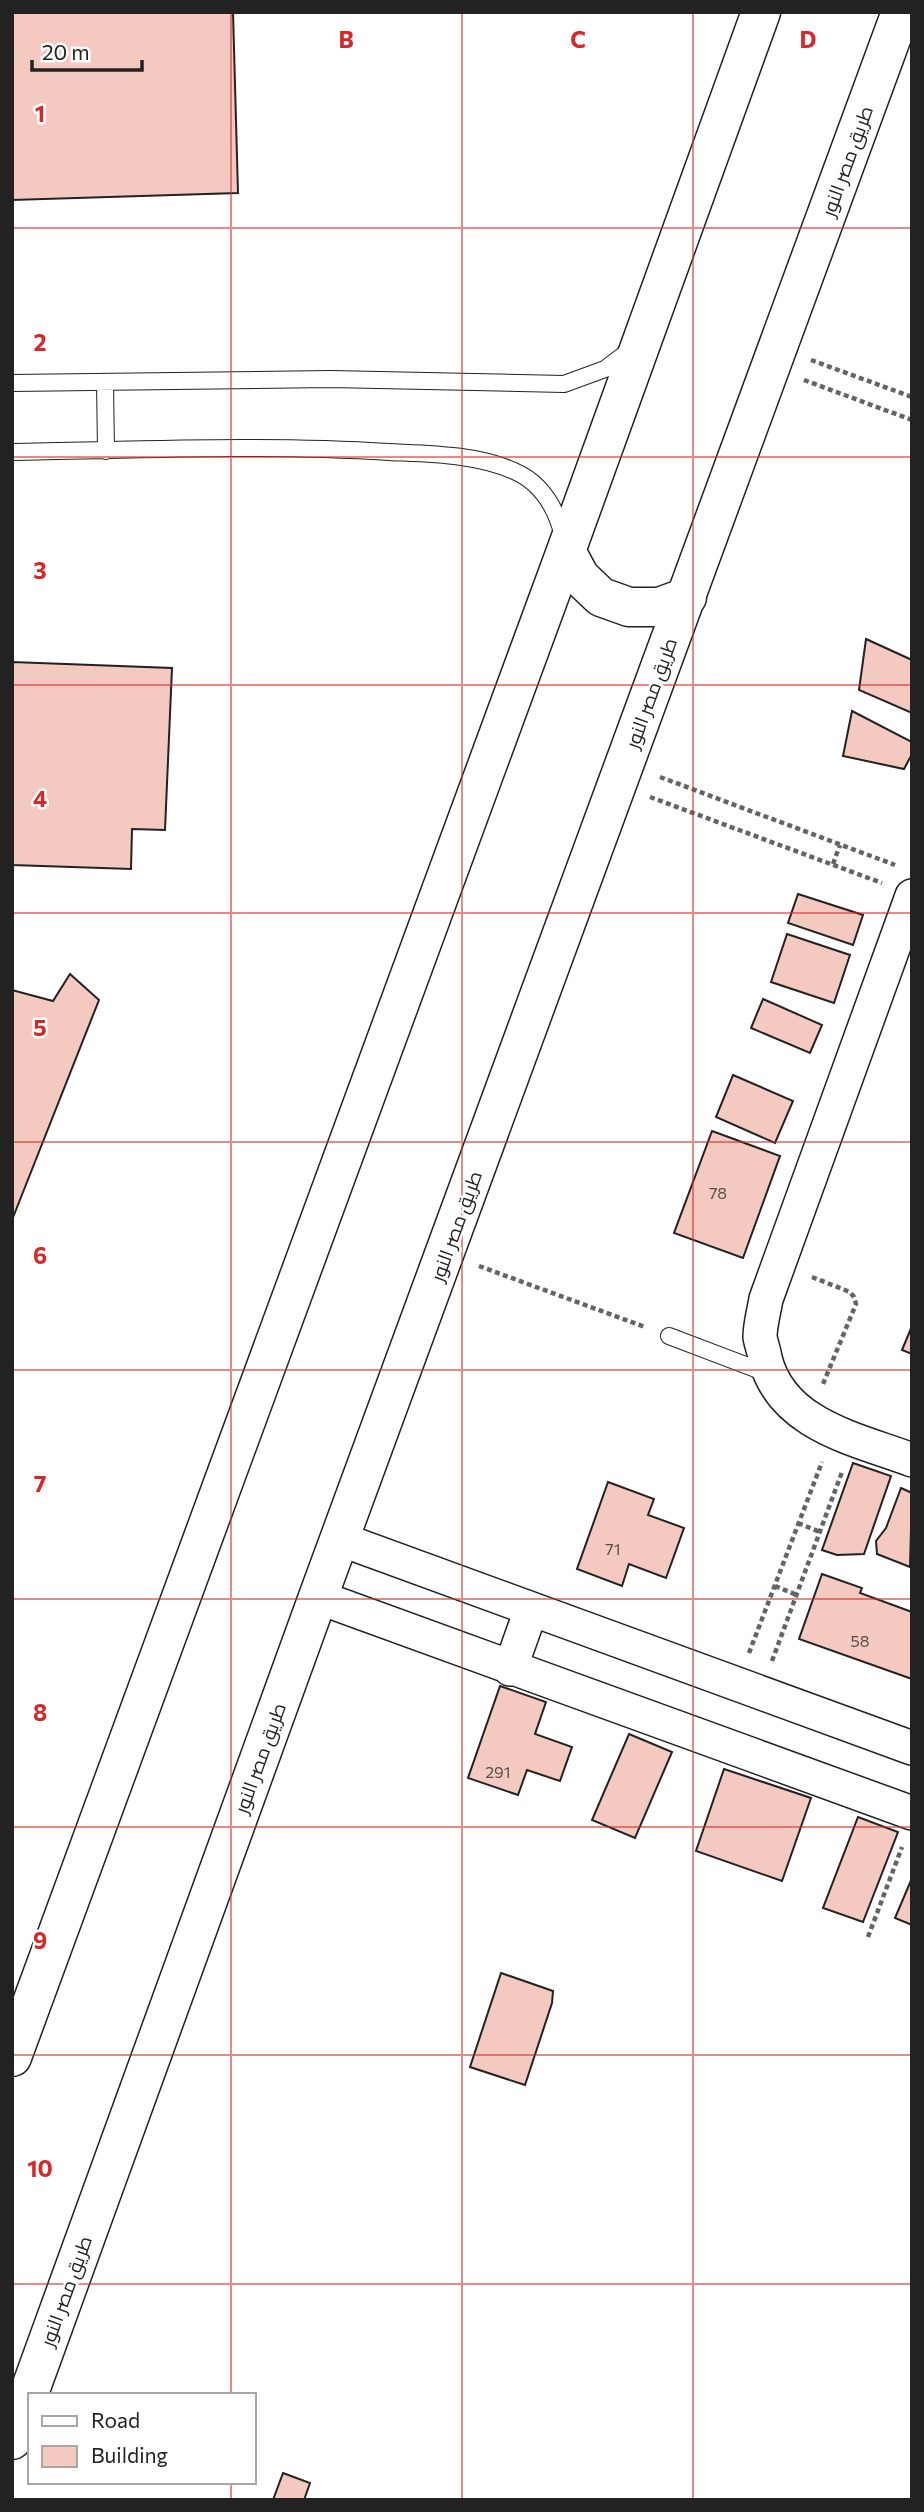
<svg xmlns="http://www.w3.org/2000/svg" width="924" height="2512" viewBox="0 0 924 2512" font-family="Commissioner,Cairo,sans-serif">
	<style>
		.building { fill: #f3c9c0; stroke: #222; stroke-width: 2 }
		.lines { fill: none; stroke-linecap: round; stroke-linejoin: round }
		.service-casing { stroke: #222; stroke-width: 18 }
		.minor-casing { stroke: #222; stroke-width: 36 }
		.tertiary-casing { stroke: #222; stroke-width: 41 }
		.path { stroke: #646464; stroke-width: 4.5; stroke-dasharray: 5 3.5; stroke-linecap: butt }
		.service { stroke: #fff; stroke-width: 16 }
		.minor { stroke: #fff; stroke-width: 33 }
		.tertiary { stroke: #fff; stroke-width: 38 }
		.grid { fill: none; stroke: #d62828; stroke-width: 2; stroke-opacity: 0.55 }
		.labels { text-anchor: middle; stroke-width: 5; stroke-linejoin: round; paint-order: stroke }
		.number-label { font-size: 16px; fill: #564c4a }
		.street-label { font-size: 19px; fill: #222; stroke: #fff }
		.grid-label { font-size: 23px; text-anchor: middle; font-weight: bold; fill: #d62828; stroke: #fff; stroke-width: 5; stroke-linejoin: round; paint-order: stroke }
	</style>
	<rect width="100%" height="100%" fill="#fff"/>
	<path class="building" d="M12 12H233L238 193 12 200Z
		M866 639 912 660V713L859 690Z
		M12 662 172 668 165 830 132 829 131 869 12 865Z
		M852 711 912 742V754L904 769 843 756Z
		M798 894 863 915 853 945 788 923Z
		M787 934 850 955 834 1003 771 982Z
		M70 974 99 1000 12 1220V990L53 1001Z
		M763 999 822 1025 810 1053 751 1028Z
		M733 1075 793 1101 775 1143 716 1117Z
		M712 1131 780 1156 743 1258 674 1233Z
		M912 1326V1354L902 1350Z
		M853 1463 891 1476 864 1554 837 1555 822 1550Z
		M608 1482 654 1499 648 1515 684 1528 666 1578 629 1564 622 1586 577 1569Z
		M901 1488 912 1493 910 1567 877 1554 876 1541 886 1528Z
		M822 1574 862 1588 860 1593 912 1612V1679L799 1639Z
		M500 1686 546 1702 535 1734 572 1747 560 1781 527 1770 518 1795 468 1778Z
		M629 1734 672 1752 635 1838 592 1820Z
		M724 1769 811 1798 782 1881 696 1851Z
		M858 1817 898 1832 863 1922 823 1908Z
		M912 1878V1925L895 1918Z
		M501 1973 553 1991 552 2003 525 2085 470 2067Z
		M283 2473 310 2483 304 2500H273Z"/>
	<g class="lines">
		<defs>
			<path id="service" d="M105 382 106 451
				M12 383 331 379 564 384 605 369 629 351
				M12 452C138 450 264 444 389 452 430 454 476 454 514 471 542 483 556 508 563 536
				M669 1336 769 1374"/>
			<path id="minor" d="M912 896 766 1299C764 1311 760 1325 760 1337 761 1343 764 1351 765 1358 781 1425 856 1439 912 1460
				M340 1539 912 1748
				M318 1597 912 1813
				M510 1669 531 1610"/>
			<path id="tertiary" d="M566 551 580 577 601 597 629 607H659L687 597
				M12 2057 566 551 761 12
				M12 2440 318 1597 901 12"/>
		</defs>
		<use href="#service" class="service-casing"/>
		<use href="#minor" class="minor-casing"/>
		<use href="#tertiary" class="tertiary-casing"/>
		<path class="path" d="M811 360 912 397
			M804 380 912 420
			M660 777 895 865
			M650 797 882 883
			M833 864 840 845
			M479 1266 645 1327
			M812 1277 850 1292 854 1297 856 1304 823 1384
			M798 1523 820 1532
			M775 1586 797 1595
			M749 1653 822 1462
			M772 1661 842 1472
			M868 1937 902 1847"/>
		<use href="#service" class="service"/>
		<use href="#minor" class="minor"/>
		<use href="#tertiary" class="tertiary"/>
	</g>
	<path class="grid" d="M231 12V2395M462 12V2500M693 12V2500M12 228H912M12 457H912M12 685H912M12 913H912M12 1142H912M12 1370H912M12 1599H912M12 1827H912M12 2055H912M12 2284H912M231 2482V2500"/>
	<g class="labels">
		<g class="number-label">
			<text x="718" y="1199">78</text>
			<text x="613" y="1555">71</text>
			<text x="860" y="1647">58</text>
			<text x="498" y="1778">291</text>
		</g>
		<g class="street-label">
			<text transform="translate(847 161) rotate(-70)" y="7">طريق مصر النور</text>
			<text transform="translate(651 693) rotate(-70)" y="7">طريق مصر النور</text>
			<text transform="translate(456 1226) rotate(-70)" y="7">طريق مصر النور</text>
			<text transform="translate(260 1758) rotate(-70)" y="7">طريق مصر النور</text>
			<text transform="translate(66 2291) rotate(-70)" y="7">طريق مصر النور</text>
		</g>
	</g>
	<g class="grid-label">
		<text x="346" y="48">B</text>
		<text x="578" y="48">C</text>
		<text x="808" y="48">D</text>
		<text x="40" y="122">1</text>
		<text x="40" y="351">2</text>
		<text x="40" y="579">3</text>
		<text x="40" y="807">4</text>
		<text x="40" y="1036">5</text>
		<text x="40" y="1264">6</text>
		<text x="40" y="1492">7</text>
		<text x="40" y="1721">8</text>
		<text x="40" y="1949">9</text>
		<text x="40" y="2177">10</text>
	</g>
	<rect width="924" height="2512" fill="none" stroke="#222222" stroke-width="28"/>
	<rect x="28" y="2393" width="228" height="91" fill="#ffffff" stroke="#a7a7a7" stroke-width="2"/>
	<rect x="42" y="2416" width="35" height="10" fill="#ffffff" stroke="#a7a7a7" stroke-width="2"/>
	<text x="91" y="2428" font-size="21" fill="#222222">Road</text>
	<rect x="42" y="2446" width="35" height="21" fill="#f3c9c0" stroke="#a7a7a7" stroke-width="2"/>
	<text x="91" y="2463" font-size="21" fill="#222222">Building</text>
	<path d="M32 60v10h110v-10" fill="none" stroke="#222222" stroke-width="3.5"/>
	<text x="42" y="60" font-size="21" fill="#222222" stroke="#ffffff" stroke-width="5" paint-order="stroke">20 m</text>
</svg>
